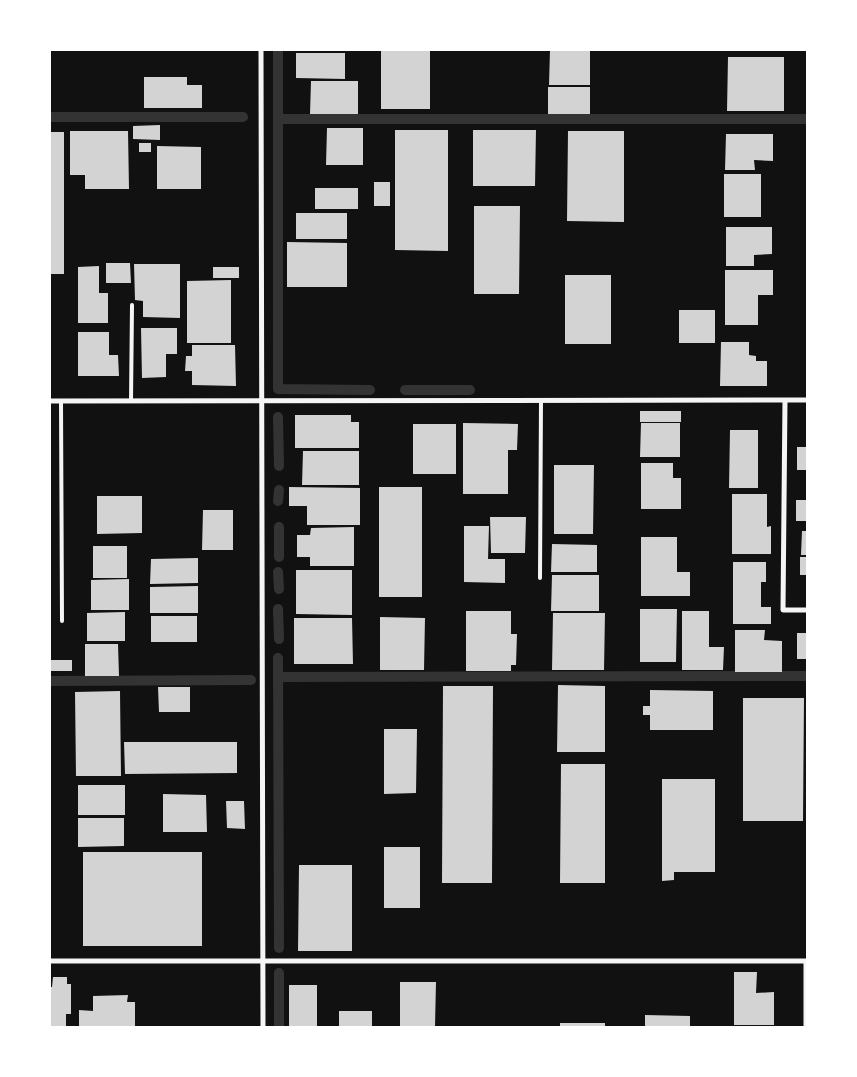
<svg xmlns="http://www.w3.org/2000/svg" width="857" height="1077" viewBox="0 0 857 1077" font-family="'Golos Text',sans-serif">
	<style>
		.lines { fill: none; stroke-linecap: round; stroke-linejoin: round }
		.stream { stroke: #333; stroke-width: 10 }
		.building { fill: #d3d3d3 }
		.service { stroke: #f5f5f5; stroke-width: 4 }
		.minor { stroke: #f5f5f5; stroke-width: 5 }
	</style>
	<rect width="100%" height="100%" fill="#111"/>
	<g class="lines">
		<path class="stream" d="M278 50V389L370 390
			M50 117H243
			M278 119H807
			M405 390H470
			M278 417 279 466
			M278 501 279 490
			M279 527V557
			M278 572 279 589
			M278 609 279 639
			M278 658 279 948
			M278 677 807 676
			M50 681 251 680
			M279 973V1027"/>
	</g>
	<path class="building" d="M381 50H430V109H381Z
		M550 50H590V85H549Z
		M296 53H345V79L296 78Z
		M728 57H784V111H727Z
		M144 77H187V85H202V108H144Z
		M311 81H358V114H310Z
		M548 87H590V114H548Z
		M160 125V140L133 139V126Z
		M327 128H363V165H326Z
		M395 130H448V251L395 250Z
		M473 130H536L535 186H473Z
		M70 131H128L129 189H85V175H70Z
		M568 131H624V222L567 221Z
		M50 132H64V274H50Z
		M726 134H773V161L754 160 755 170H725Z
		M139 143H151V152H139Z
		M157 146 201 147V189H157Z
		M724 174H761V217H724Z
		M374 182H390V206H374Z
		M315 188H358V209H315Z
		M474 206H520L519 294H474Z
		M296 213H347V239H296Z
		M726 227H772V254L754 255V266H726Z
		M287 242 347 243V287H287Z
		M106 263H130L131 283H106Z
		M134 264H180V318L143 317V301L135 300Z
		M99 266V293H108V323H78V267Z
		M213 267H239V278H213Z
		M725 270H773V295H758V325H725Z
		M565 275H611V344H565Z
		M231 280V343H187V281Z
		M679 310H715V343H679Z
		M141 328H177V354H166V377L142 378Z
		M78 332H109V355H118L119 376H78Z
		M721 342H749V355L756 356V361H767V386H720Z
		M192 345H235L236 386 192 385V371H185L186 356H192Z
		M640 411H681V422H640Z
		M295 415H351V422H359V448H295Z
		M463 423 518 424 517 450H508V494H463Z
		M641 423H680V457H640Z
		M413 424H456V474H413Z
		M730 430H758V488H729Z
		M797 447H807V470H797Z
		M303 451H359V485H302Z
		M641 463H673V478H681V509H641Z
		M554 465H594L593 534H554Z
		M289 487 360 488V525H307V506H289Z
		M379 487H422V597H379Z
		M732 494H767V527L771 526V554H732Z
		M97 496H142V533L97 534Z
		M796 500H807V521H796Z
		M203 510H233V550H202Z
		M490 517H526L525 553H491Z
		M464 526H489L488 559H505V583L464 582Z
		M354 527V566H310V557H297V535H310L311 528Z
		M802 531H807V555H801Z
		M641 537H677V572H690V596H641Z
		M552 544 597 545V572H551Z
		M93 546H127V578H93Z
		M800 557H807V575H800Z
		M198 558V583L150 584 151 559Z
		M733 562H766V582H761V607H771V624H733Z
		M296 570H352V615L296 614Z
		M552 575H599V611H551Z
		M129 579V610H91V580Z
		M198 586V613H150V587Z
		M640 609H677L676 662H640Z
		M466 611H511V634H517L516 665H511V671H466Z
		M682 611H709V647H724L723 670H682Z
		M125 612V641H87V613Z
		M553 613H605L604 670H552Z
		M151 616H197V642H151Z
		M380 617 425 618 424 670H380Z
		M294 618H352L353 664H294Z
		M735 630H765L764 640 782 641V672H735Z
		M797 633H807V659H797Z
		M85 644H118L119 676H85Z
		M50 660H72V671H50Z
		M558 685 605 686V752H557Z
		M443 686H493L492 883H442Z
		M158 687H190V712H159Z
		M650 690 713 691V730H650V715H643V706H650Z
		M120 691 121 776H76L75 692Z
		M743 698H804L803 821H743Z
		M384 729H417L416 793 384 794Z
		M124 742H237V773L125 774Z
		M561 764H605V883H560Z
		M662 779H715V872H674V880L662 881Z
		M78 785H125V815H78Z
		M163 794 206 795 207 832H163Z
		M226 801H244L245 829 227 828Z
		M78 818H124V846L78 847Z
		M384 847H420V908H384Z
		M83 852H202V946H83Z
		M299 865H352V951H298Z
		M734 972H757L756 993 774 992V1025H734Z
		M53 977H67V984H71V1014H66V1027H50V987H52Z
		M400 982H436L435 1027H400Z
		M289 985H317V1027H289Z
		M128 995 127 1002H135V1027H79V1010L93 1011V996Z
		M339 1011H372V1027H339Z
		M645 1015 690 1016V1027H645Z
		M560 1023H605V1027H560Z"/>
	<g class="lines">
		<path class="service" d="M61 401 62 621
			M131 401 132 305
			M540 578 541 400"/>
		<path class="minor" d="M261 50 263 1027
			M785 400 783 610H807
			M50 401 807 400
			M50 961H807
			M806 961V1027"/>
	</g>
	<rect width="857" height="1077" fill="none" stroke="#ffffff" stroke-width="102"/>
</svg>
